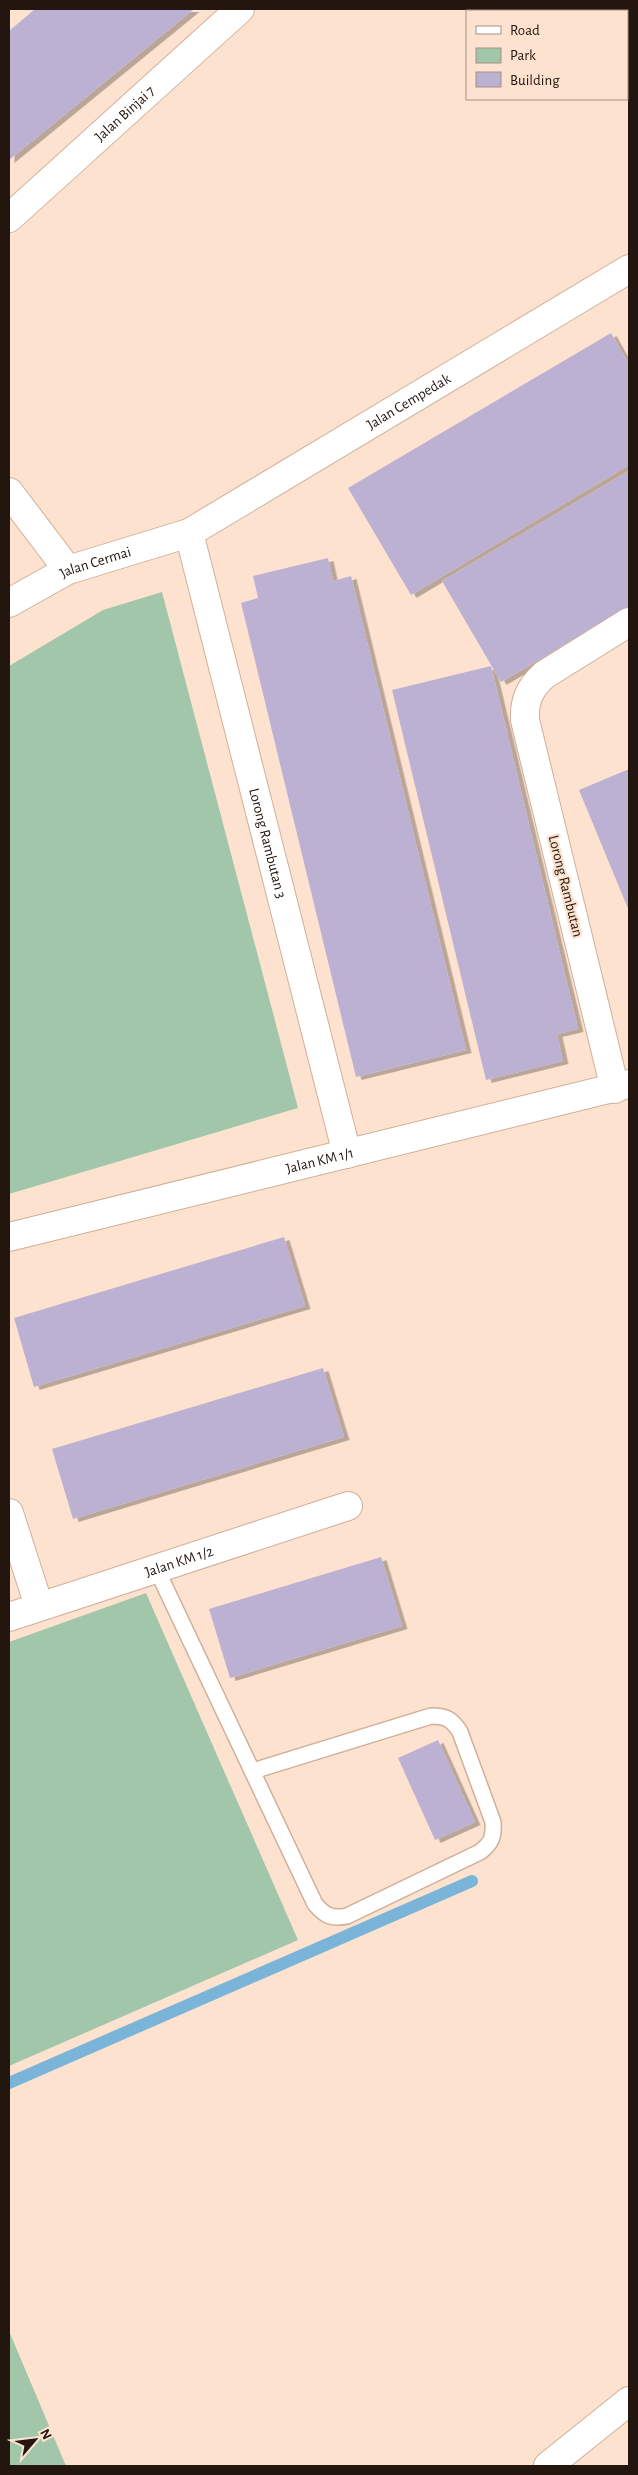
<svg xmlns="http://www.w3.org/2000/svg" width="638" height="2475" viewBox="0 0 638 2475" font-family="'Alegreya Sans',sans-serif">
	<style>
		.green { fill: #a2c6a9 }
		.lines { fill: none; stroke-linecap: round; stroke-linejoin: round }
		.stream { stroke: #7ab4d9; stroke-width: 12 }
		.building { fill: #bcb1d3; filter: url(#shadow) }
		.lane-casing { stroke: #d0af98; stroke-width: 18 }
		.street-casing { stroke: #d0af98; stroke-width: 30 }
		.secondary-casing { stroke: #d0af98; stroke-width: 30 }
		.lane { stroke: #fff; stroke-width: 15 }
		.street { stroke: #fff; stroke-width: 28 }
		.secondary { stroke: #fff; stroke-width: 28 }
		.labels { text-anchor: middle; stroke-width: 4.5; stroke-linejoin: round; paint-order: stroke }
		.street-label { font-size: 15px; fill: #22160e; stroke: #fee2d0 }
	</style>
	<defs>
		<filter id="shadow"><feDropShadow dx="5.5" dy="3" stdDeviation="0" flood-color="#0004"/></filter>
	</defs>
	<rect width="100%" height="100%" fill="#fee2d0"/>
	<path class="green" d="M162 592 298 1108 9 1194V666L103 610Z
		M146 1593 298 1940 9 2066V1642Z
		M9 2331 66 2466H9Z"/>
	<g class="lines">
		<path class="stream" d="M9 2083 472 1881"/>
	</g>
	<path class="building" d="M35 9H194L9 160V31Z
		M611 333 629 365V465L411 595 348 488Z
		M629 471V607L501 682 442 581Z
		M328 558 333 581 351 576 466 1050 356 1077 241 603 258 598 253 576Z
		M491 666 578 1029 557 1034 563 1061 486 1080 392 690Z
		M629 769V911L579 790Z
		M284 1237 305 1306 34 1387 14 1318Z
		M323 1368 344 1437 73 1519 52 1449Z
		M381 1557 402 1626 230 1678 209 1609Z
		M438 1740 475 1822 435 1840 398 1758Z"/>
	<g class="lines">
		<defs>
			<path id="lane" d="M156 1568 315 1904C325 1916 332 1919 347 1916L480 1852C492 1843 494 1836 493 1822L460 1732C452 1719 446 1716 431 1716L253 1771"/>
			<g id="street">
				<path d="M605 9 606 11"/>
				<path d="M627 53 629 58"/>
				<path id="s1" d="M9 218 240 9"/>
				<path d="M9 492 68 570"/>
				<path id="s2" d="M189 533 347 1154"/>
				<path id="s3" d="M9 603 68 570 189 533 629 269"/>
				<path d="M615 1089 525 720C524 700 530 688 544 675L629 622"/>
				<path id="s4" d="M9 1237 629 1084"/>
				<path d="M9 1513 39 1606"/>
				<path id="s5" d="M9 1617 348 1506"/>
			</g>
			<path id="secondary" d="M548 2466 629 2401"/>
		</defs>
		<use href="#lane" class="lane-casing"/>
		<use href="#street" class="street-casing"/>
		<use href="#secondary" class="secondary-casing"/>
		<use href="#lane" class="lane"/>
		<use href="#street" class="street"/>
		<use href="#secondary" class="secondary"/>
	</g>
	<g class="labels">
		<g class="street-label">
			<text dy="5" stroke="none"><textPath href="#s1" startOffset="156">Jalan Binjai 7</textPath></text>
			<text dy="5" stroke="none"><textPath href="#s3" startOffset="450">Jalan Cempedak</textPath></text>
			<text dy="5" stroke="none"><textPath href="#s3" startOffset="96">Jalan Cermai</textPath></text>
			<text dy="5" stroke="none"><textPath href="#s2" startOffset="320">Lorong Rambutan 3</textPath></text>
			<text transform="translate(566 886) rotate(76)" y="5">Lorong Rambutan</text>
			<text dy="5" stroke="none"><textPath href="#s4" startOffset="320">Jalan KM 1/1</textPath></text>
			<text dy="5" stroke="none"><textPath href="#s5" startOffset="179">Jalan KM 1/2</textPath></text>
		</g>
	</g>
	<rect width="638" height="2475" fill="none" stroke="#22160e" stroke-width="20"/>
	<rect x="466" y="10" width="162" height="90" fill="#fee2d0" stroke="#a69082"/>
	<rect x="476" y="26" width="25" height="8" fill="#ffffff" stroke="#a69082"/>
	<text x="510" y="35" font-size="15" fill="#22160e">Road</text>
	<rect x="476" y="48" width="25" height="15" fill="#a2c6a9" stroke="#a69082"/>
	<text x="510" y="60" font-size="15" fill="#22160e">Park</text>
	<rect x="476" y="72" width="25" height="15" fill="#bcb1d3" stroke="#a69082"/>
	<text x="510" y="85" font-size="15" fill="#22160e">Building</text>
	<g transform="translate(35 2440) rotate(62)" stroke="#fee2d0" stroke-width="4" paint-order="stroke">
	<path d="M0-4L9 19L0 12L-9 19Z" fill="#22160e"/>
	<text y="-8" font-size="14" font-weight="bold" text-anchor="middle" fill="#22160e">N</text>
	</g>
</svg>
